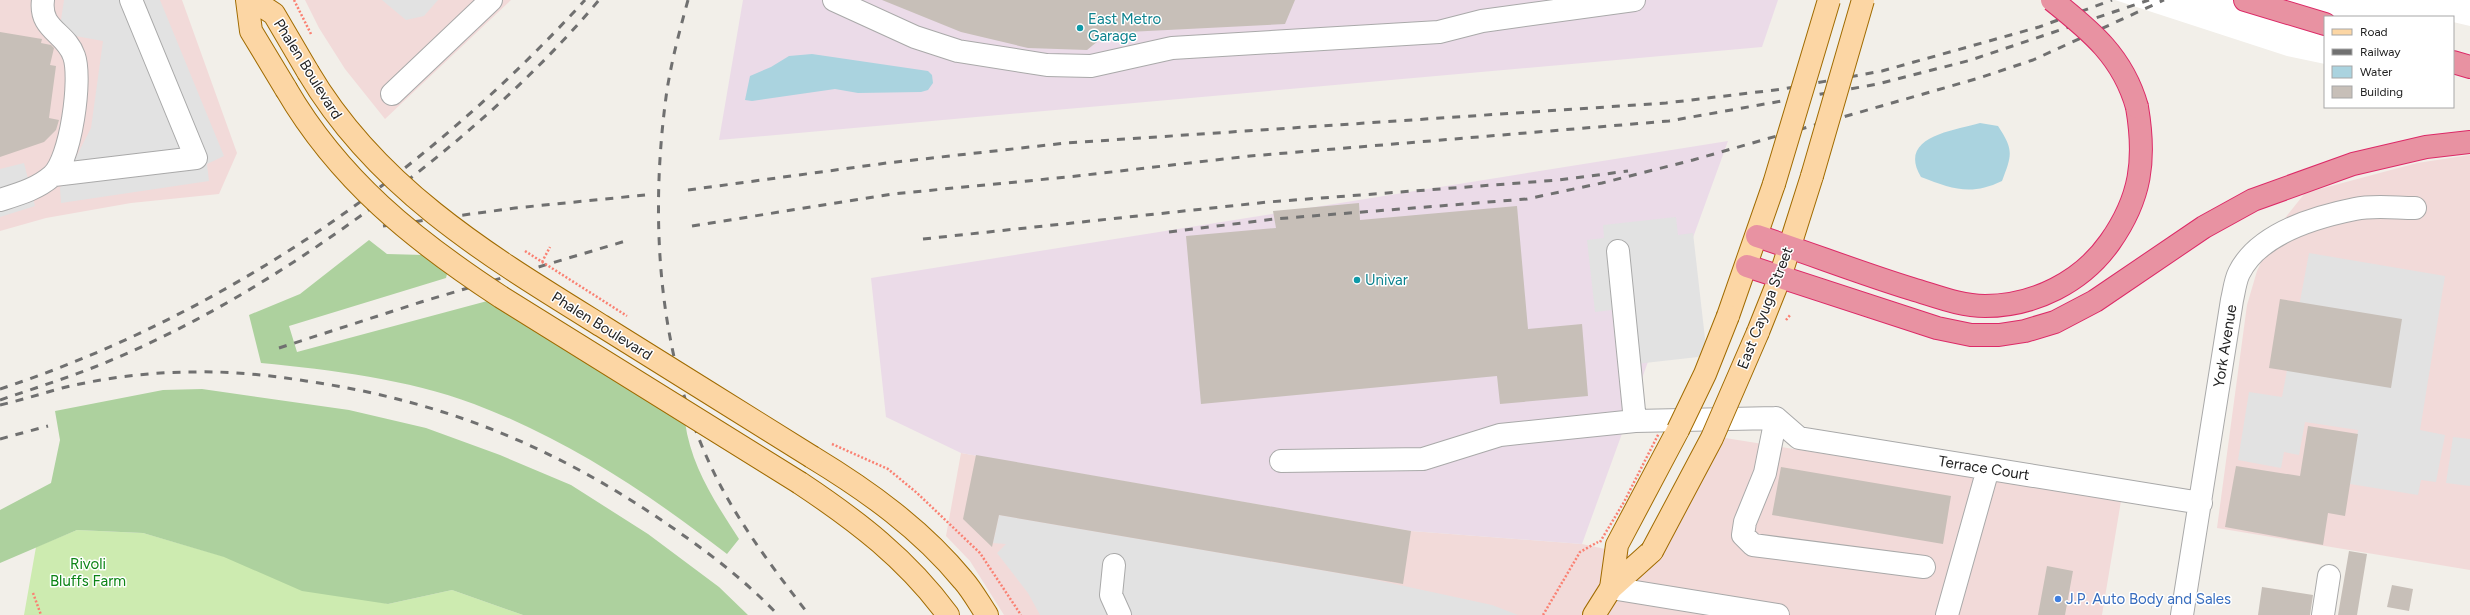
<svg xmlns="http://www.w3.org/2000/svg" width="2470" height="615" viewBox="0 0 2470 615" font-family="Figtree,sans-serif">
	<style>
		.commercial { fill: #f2dad9 }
		.industrial { fill: #ebdbe8 }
		.grass { fill: #cdebb0 }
		.forest { fill: #add19e }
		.parking { fill: #e2e2e2 }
		.water { fill: #aad3df }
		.pier { fill: #fff }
		.building { fill: #c7bfb8 }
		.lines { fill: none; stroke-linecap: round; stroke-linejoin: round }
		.minor-casing { stroke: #a9a9a9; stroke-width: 24 }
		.major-casing { stroke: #a06b00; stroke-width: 24 }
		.highway-casing { stroke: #dc2a67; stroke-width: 24 }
		.path { stroke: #fa8072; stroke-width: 2.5; stroke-dasharray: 2 2; stroke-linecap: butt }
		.minor { stroke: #fff; stroke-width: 22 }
		.major { stroke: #fcd6a4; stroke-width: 22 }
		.highway { stroke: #e892a2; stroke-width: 22 }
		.rail { stroke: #707070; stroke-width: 3; stroke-dasharray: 8 8; stroke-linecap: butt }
		.major-bridge-casing { stroke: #a06b00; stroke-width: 24; stroke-linecap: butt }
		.highway-bridge-casing { stroke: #dc2a67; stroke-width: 24; stroke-linecap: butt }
		.path-bridge { stroke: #fa8072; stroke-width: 2.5; stroke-dasharray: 2 2; stroke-linecap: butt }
		.major-bridge { stroke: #fcd6a4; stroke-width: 22 }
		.highway-bridge { stroke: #e892a2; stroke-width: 22 }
		.culture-dot { fill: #0f9aa8; stroke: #fff; stroke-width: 1.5 }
		.shop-dot { fill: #3f7fe0; stroke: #fff; stroke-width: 1.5 }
		.labels { text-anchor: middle; stroke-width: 3; stroke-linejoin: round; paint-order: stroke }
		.culture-label { font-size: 15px; fill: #0d838f; stroke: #fff; text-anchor: start }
		.street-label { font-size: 15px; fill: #222; stroke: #fff }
		.park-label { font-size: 15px; fill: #0c8416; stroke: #fff }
		.shop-label { font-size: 15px; fill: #366cbe; stroke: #fff; text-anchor: start }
	</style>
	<rect width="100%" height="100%" fill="#f2efe9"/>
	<path class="commercial" d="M0 0H182L237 153 219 194 131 203 46 218 0 231Z
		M305 0H511L385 119 345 69 319 28Z
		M2470 155V570L2217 528 2247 305 2257 271 2277 228 2305 193 2417 163Z
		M1719 437 2121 501 2102 615H1004L970 561 946 536 961 453 1411 531 1582 544 1656 560Z"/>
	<path class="industrial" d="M743 0H1778L1762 47 719 140Z
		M1728 141 1582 544 1411 531 961 453 886 417 871 278Z"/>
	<path class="grass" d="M77 530 143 533 388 604 452 590 523 615H24L36 547Z"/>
	<path class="forest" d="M369 240 387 254 424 255 448 270 446 278 289 326 297 352 491 300 685 422C691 466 715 502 739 539L727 554C649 494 567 439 474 404 407 379 332 370 261 363L249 315 300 294Z
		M202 389 349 410 426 428 500 455 571 485 648 534 719 587 748 615H523L452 590 388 604 302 591 224 557 143 533 77 530 0 563V510L51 483 60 440 55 411 163 390Z"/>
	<path class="parking" d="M64 0H160L224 156 207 164 209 181 61 203 60 188 91 128 103 41 59 33Z
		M382 0H438L424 16 406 20Z
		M24 163 35 206 0 217V169Z
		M1676 217 1678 235 1693 233 1707 356 1618 366 1612 310 1595 312 1587 240 1604 238 1603 225Z
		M2309 253 2445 276 2420 430 2445 435 2436 482 2421 480 2418 495 2350 484 2358 430 2305 422 2299 455 2284 452 2281 468 2238 460 2249 392 2282 397Z
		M2453 437 2470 439V486L2446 483Z
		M999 515 1367 578 1492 605 1518 615H1040L1028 593 997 553 1006 544 993 543Z"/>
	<path class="water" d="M812 54 928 71 932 75 933 83 928 90 921 92 858 93 835 89 752 101 745 100 750 76 771 67 789 56Z
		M1980 123 1998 126C2014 150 2012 155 2002 181 1971 196 1952 189 1921 177 1897 137 1952 131 1980 123Z"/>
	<path class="pier" d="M2115 0H2470V26L2453 22V17H2325V64L2287 56Z"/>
	<path class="building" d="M882 0H1295L1285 24 1108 33 1087 50 1028 48 961 32Z
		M0 32 42 39 41 43 51 45 54 48 50 65 56 66 49 118 59 120 56 130 44 142 0 157Z
		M1359 203 1360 220 1517 206 1528 329 1582 324 1588 396 1500 404 1497 376 1201 404 1186 236 1276 228 1273 211Z
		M2280 299 2402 319 2391 388 2269 368Z
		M2308 426 2358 434 2345 516 2328 513 2323 545 2225 527 2236 466 2300 476Z
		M976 455 1411 531 1403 584 999 515 992 547 963 519Z
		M1781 467 1951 496 1943 544 1772 515Z
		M2349 551 2367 554 2357 615H2338Z
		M2047 566 2073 571 2065 615H2038Z
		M2392 585 2413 589 2409 611 2387 607Z
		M2262 587 2313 595 2310 615H2258Z"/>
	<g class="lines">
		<defs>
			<path id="minor" d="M834 0 915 37 958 51 1047 65 1091 66 1172 48 1439 32 1482 21 1634 0
				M392 94 491 0
				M54 175 196 158 131 0
				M0 200C19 194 37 189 52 176 71 160 82 78 74 56 66 32 39 30 43 0
				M1618 251 1635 421 1776 418
				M1776 418 1799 438 2201 503
				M1776 418 1765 473 1745 522 1743 535 1753 545 1924 567
				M1281 461 1423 459 1500 435 1635 421
				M1114 565 1111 595 1120 615
				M1611 588 1778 615
				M1947 615 1988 469
				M2182 615 2232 300C2234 292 2235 281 2239 273 2258 234 2315 217 2355 209 2373 205 2396 208 2415 208
				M2323 615 2329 576"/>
			<path id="major" d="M247 0 251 31 286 89
				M253 0 274 14 308 72
				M1728 316 1774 184
				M1758 332 1780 277 1812 176
				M812 457C868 491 921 529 963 580 972 590 979 603 987 615
				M800 483C857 521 907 559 948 615
				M1611 588 1617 545 1678 430
				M1594 615 1611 588 1652 551"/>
			<path id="highway" d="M2245 0 2325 24
				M2453 62 2470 67
				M1757 236C1809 253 1860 273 1912 289 1936 296 1960 306 1985 306 2034 306 2082 282 2110 242 2141 198 2146 160 2137 107
				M1747 266 1937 328 1971 335H1999L2025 331 2055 322 2095 301 2204 227 2253 200 2353 164 2426 147 2470 142"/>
		</defs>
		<use href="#minor" class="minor-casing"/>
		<use href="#major" class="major-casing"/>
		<use href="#highway" class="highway-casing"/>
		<path class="path" d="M294 0 311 34
			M542 262 550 247
			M1786 320 1791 314
			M832 444 888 469 917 493 980 553 1021 615
			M33 593 41 615
			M1543 615 1580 552 1598 542"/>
		<use href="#minor" class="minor"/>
		<use href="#major" class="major"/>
		<use href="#highway" class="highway"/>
		<path class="rail" d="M688 0C680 29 672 59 667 90 648 224 658 373 725 494 749 537 779 576 809 615
			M688 190 887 163 1066 143 1666 103 1783 89 1882 71 2039 27 2112 0
			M383 226 515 208 645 195
			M692 226 892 194 1068 177 1250 156 1669 121 1878 84 1971 60 2149 0
			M1169 232 1274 219 1527 199 1602 183 1693 160 1979 78 2033 60 2164 0
			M923 239 1268 202 1559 180 1628 171
			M279 348 421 302 629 240
			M0 389C225 315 426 174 585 0
			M0 400C38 387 77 375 114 359 213 317 304 259 390 194 466 136 537 74 599 0
			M0 405C21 400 41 394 62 388 103 378 149 372 192 372 231 371 268 375 306 381 444 401 556 447 670 526 708 552 746 581 778 615
			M0 439 48 426"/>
		<defs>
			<path id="major-bridge" d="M308 72C377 189 489 256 602 326 672 370 742 413 812 457
				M286 89C339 180 414 240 501 297L800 483
				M1812 176 1863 0
				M1774 184 1829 0
				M1678 430 1705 374 1728 316
				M1652 551 1712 438 1758 332"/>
			<path id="highway-bridge" d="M2052 0C2091 31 2123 57 2137 107"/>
		</defs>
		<use href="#major-bridge" class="major-bridge-casing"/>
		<use href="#highway-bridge" class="highway-bridge-casing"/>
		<path class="path-bridge" d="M525 251 627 316
			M1600 542 1624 502 1659 433"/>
		<use href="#major-bridge" class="major-bridge"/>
		<use href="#highway-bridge" class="highway-bridge"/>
	</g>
	<g class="culture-dot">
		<circle cx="1080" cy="28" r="4"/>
		<circle cx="1357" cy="280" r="4"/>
	</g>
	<circle class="shop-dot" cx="2058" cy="599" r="4"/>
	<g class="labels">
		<g class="culture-label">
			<text x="1088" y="24">East Metro<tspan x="1088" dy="17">Garage</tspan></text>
			<text x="1365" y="285">Univar</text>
		</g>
		<g class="street-label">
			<text transform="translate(308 69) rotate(58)" y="5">Phalen Boulevard</text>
			<text transform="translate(1765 308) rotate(-69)" y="5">East Cayuga Street</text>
			<text transform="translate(602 326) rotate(32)" y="5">Phalen Boulevard</text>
			<text transform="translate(2225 346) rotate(-81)" y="5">York Avenue</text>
			<text transform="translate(1984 468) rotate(9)" y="5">Terrace Court</text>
		</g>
		<g class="park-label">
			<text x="88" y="569">Rivoli<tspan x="88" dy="17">Bluffs Farm</tspan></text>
		</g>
		<g class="shop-label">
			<text x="2066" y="604">J.P. Auto Body and Sales</text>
		</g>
	</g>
	<rect x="2324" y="16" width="130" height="92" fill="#ffffff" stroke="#a7a7a7"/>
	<rect x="2332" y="29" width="20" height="6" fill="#fcd6a4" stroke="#a7a7a7"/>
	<text x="2360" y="36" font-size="12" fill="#222222">Road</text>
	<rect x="2332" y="49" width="20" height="6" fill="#707070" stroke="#a7a7a7"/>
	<text x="2360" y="56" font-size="12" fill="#222222">Railway</text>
	<rect x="2332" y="66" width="20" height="12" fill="#aad3df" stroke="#a7a7a7"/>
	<text x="2360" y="76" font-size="12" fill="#222222">Water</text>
	<rect x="2332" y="86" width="20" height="12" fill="#c7bfb8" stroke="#a7a7a7"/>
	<text x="2360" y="96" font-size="12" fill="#222222">Building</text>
</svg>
